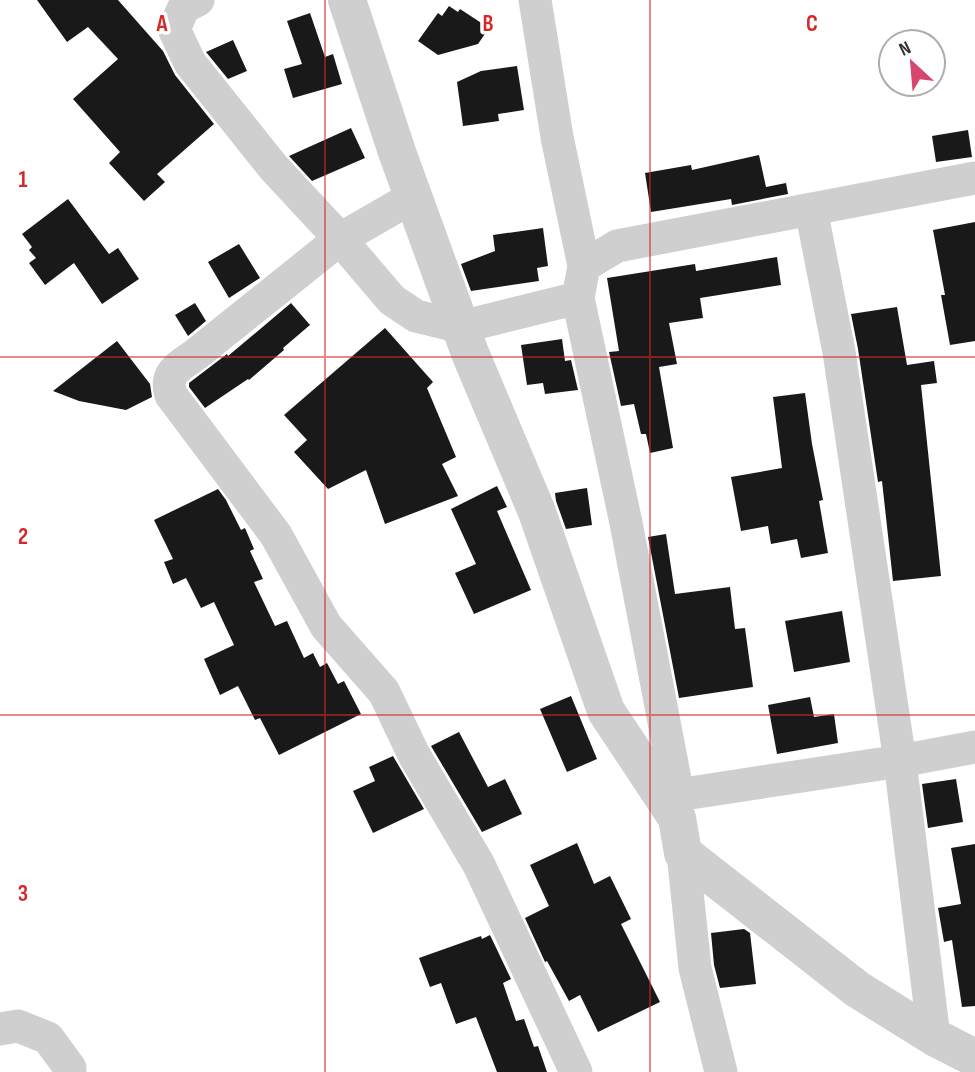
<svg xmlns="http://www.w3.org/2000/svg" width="975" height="1072" viewBox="0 0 975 1072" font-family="'Sofia Sans Condensed',sans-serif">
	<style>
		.building { fill: #191919 }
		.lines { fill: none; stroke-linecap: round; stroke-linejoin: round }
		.minor { stroke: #cfcfcf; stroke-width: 33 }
		.tertiary { stroke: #cfcfcf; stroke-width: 38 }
		.grid { fill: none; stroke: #d62828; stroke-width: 2; stroke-opacity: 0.55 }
		.grid-label { font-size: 23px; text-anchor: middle; font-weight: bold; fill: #d62828; stroke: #fff; stroke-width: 7; stroke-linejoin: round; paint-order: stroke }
	</style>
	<rect width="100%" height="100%" fill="#fff"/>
	<path class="building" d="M37 0H118L163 51 175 75 214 124 157 174 165 182 144 201 109 163 120 152 73 99 118 59 88 27 67 42Z
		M449 6 458 12 460 9 489 28 478 44 438 55 418 41 438 13 442 16Z
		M310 13 325 57 333 54 342 84 293 98 284 69 302 64 287 21Z
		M233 40 247 71 228 79 206 52Z
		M517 66 524 110 498 114 499 121 463 126 457 82 481 71Z
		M351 128 365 158 312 181 289 156Z
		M968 130 972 157 936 162 932 136Z
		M759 155 766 187 786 183 788 194 732 205 731 199 651 212 645 173 691 165 692 170Z
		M68 199 109 254 118 248 139 279 102 304 74 263 45 285 29 263 36 258 29 250 32 247 22 234Z
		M975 222V341L950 345 941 295H945L933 230Z
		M543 228 548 266 537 268 539 281 471 291 461 264 495 251 493 235Z
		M239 244 260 278 229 298 208 262Z
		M777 257 781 285 700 298 703 318 669 323 677 364 659 367 673 448 650 453 646 434H641L634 404 621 406 609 352 619 351 607 278 695 264 696 271Z
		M195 303 206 321 188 336 175 315Z
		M291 303 310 325 283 348 284 350 249 380 248 379 205 408 189 387V383L227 354 228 356Z
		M897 307 907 365 934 361 937 383 921 385 941 576 893 581 882 481 878 482 858 349 851 314Z
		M385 328 433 382 427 388 456 457 442 464 458 496 385 524 366 470 328 489 294 452 307 440 284 415Z
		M562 339 565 361 571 360 578 390 545 394 543 383 527 385 521 345Z
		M117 341 150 384 152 397 126 410 79 401 53 391Z
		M805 393 812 444 823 500 819 501 828 553 801 558 797 539 771 544 768 526 741 531 731 477 782 468 773 397Z
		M497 486 507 507 497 511 531 590 474 614 455 573 476 564 451 509Z
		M587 488 592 525 566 529 556 501 555 493Z
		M218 489 226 500 241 530 245 528 254 549 250 551 263 579 254 582 275 626 287 621 304 658 313 653 320 667 327 663 338 684 344 681 361 714 279 755 260 718 255 720 238 686 220 695 204 659 234 645 214 602 201 608 186 578 173 584 164 562 173 559 154 520Z
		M666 534 675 594 730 587 735 629 745 628 753 687 679 698 648 537Z
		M842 611 850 662 794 672 785 621Z
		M571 696 597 759 567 772 540 709Z
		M810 697 814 717 834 714 838 743 777 754 768 705Z
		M459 732 488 787 505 779 522 814 482 832 431 746Z
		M393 756 424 809 373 833 353 791 375 781 369 767Z
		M956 779 963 822 928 828 922 784Z
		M577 843 594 884 610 876 631 919 621 924 660 1002 598 1032 580 995 569 1001 547 961 545 962 525 918 549 906 530 865Z
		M975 844V1006L962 1007 952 940 944 942 938 908 961 904 951 848Z
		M744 929 750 933 756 984 720 988 714 965 711 933Z
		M490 935 511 979 503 983 516 1021 524 1019 534 1047 538 1046 547 1072H497L476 1017 456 1024 441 983 430 987 419 958 481 936 482 939Z"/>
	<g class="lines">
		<path class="minor" d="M198 0 184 7 174 29 190 63 274 168 340 239 392 300 416 316 461 327 578 298 626 523 678 795
			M535 0 557 137 584 266
			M413 197 340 239 195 355C179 366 164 373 171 395L276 535 326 626 384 692 414 755 479 865 576 1072
			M811 209 839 352 900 761 934 1037
			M578 298 584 266 617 246 975 178
			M664 797 900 761 975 747
			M683 853 695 968 721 1072
			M0 1029 18 1026 48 1038 70 1068V1072"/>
		<path class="tertiary" d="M347 0 397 152 470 353 537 512 606 711 677 818 683 853 857 989 934 1037 975 1058"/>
	</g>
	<path class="grid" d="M325 0V1072M650 0V1072M0 357H975M0 715H975"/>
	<g class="grid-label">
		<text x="162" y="31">A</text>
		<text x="488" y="31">B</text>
		<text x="812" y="31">C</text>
		<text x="23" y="187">1</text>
		<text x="23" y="544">2</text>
		<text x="23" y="901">3</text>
	</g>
	<g transform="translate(912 63) rotate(334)"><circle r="33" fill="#ffffff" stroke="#adadad" stroke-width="2"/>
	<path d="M0-5L12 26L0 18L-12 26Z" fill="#d6466e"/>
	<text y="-10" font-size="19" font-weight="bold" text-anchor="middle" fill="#323232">N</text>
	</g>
</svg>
